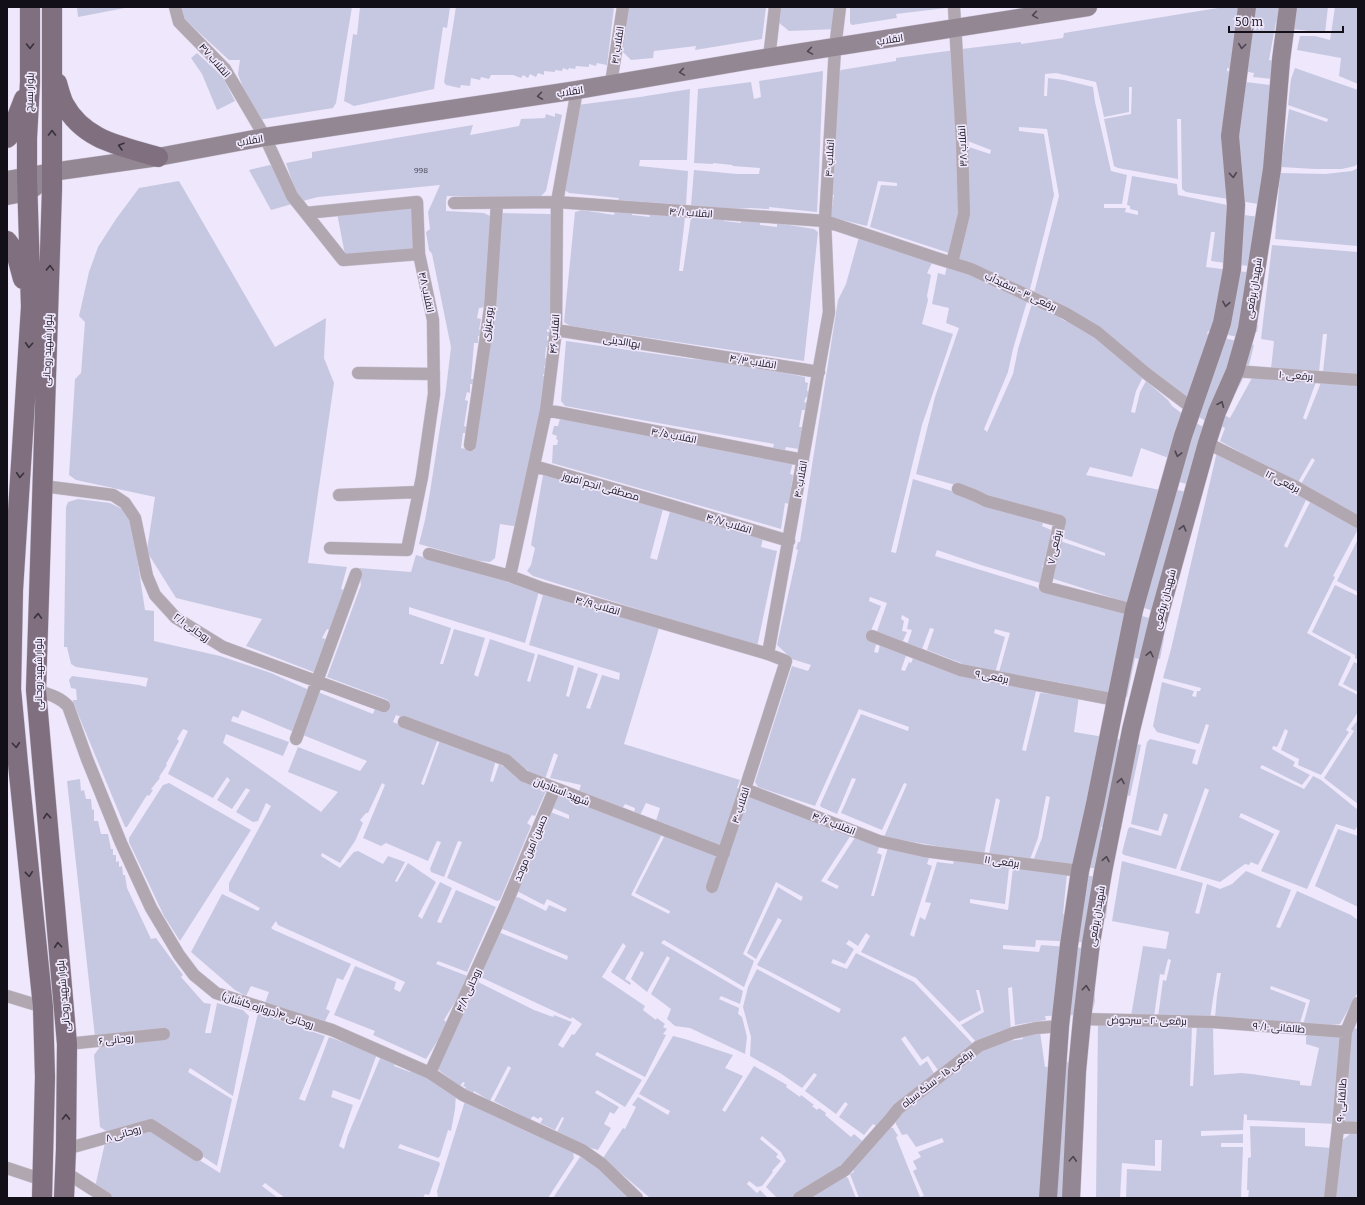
<svg xmlns="http://www.w3.org/2000/svg" width="1365" height="1205" viewBox="0 0 1365 1205" font-family="Bitter,Cairo,serif">
	<style>
		.building { fill: #c6c8e2 }
		.lines { fill: none; stroke-linecap: round; stroke-linejoin: round }
		.minor-casing { stroke: #ccc4d7; stroke-width: 13 }
		.secondary-casing { stroke: #ccc4d7; stroke-width: 19 }
		.primary-casing { stroke: #ccc4d7; stroke-width: 21 }
		.minor { stroke: #b0a7b0; stroke-width: 12 }
		.secondary { stroke: #948794; stroke-width: 18 }
		.primary { stroke: #7f6f7f; stroke-width: 20 }
		.oneway { stroke: #4d4550 }
		.oneway2 { stroke: #39313c }
		.labels { text-anchor: middle; stroke-width: 3.5; stroke-linejoin: round; paint-order: stroke }
		.number-label { font-size: 8px; fill: #403d4a }
		.street-label { font-size: 10px; fill: #130f18; stroke: #efe7fb }
	</style>
	<rect width="100%" height="100%" fill="#efe7fb"/>
	<path class="building" d="M77 7H125V8L78 17Z
		M180 7H352L336 103 333 108 258 120 253 115 238 74 240 60H229L182 17Z
		M360 7H450L447 28 443 27 434 89 354 106 344 101 353 34 357 35Z
		M456 7H614L607 65 597 63 596 66 589 64V67L576 66 575 69 569 68 568 70 563 68 562 71 555 70V72L544 71V75L538 73 536 77 530 74 528 78 523 75 521 78 513 75H491L489 79 481 77 480 80 471 78 470 86 461 85 460 88 446 85 444 82Z
		M629 7H766L762 39 695 50 696 46 654 51 653 58 631 60 622 51Z
		M780 7H839L837 29 789 31 778 22Z
		M850 7H946V8L896 14 897 18 852 25 850 23Z
		M1224 7H1286L1285 23 1276 22 1269 60 1274 61 1273 79 1253 77 1254 73 1227 68V71L1247 75 1246 82 1270 85 1268 107 1279 108 1270 206 1186 192 1182 189 1181 119H1177L1178 179 1118 168 1114 166 1104 119 1131 114 1132 87H1129V112L1104 117 1096 82 1056 73 1045 74 1044 96H1047L1048 78 1064 80 1093 87 1095 102 1111 171 1127 175 1122 204H1104V208H1126L1125 212 1138 215V211L1130 209V206L1127 205 1132 176 1177 184 1178 195 1237 207 1236 214 1268 218 1263 268 1211 261 1215 232H1211L1206 267 1262 274 1259 315H1256L1254 324 1258 325 1257 332 1254 331 1253 340 1208 331 1207 334 1254 345 1248 369 1224 415 1230 418 1253 376 1317 379 1303 418 1306 420 1322 380 1358 383V518L1301 484 1315 460 1312 458 1297 484 1220 441 1225 428 1219 425 1217 428 1189 411 1150 374 1034 293 1059 196 1047 129 1019 127V131L1044 134 1054 195 1029 293 958 259 966 146 990 154 991 150 965 140 962 49 1021 42V44L1063 38 1064 33Z
		M1296 7H1328L1325 33 1292 29Z
		M1335 7H1358V84L1339 76 1341 58 1297 50 1300 36H1315L1330 40Z
		M955 50 961 216 952 254 870 227 881 185 897 186V183L878 181 867 226 830 217 834 195 830 194 837 78 841 70 896 61V58Z
		M197 53 222 76 235 101 217 110 202 74 191 58Z
		M1295 68 1358 90V163L1355 166 1342 169H1315L1281 167 1289 109 1327 122 1328 119 1288 105 1291 79Z
		M823 71 819 171 817 212 769 207V209L750 208 736 209 694 206 691 205 694 170 737 174H759L760 168 733 166 732 165 713 163V164L694 163 698 89 751 82 754 99 761 97 759 81Z
		M690 89 687 160H640L639 166 688 171 686 205 618 200 619 198 569 193 563 189 577 105 640 97Z
		M555 113 562 115 546 191 540 197 447 196 446 201V211L484 213 490 216 487 292 484 296 486 307 479 308 477 318 481 319 479 330H482L481 336H478V343H474L471 379H474L473 384H470V393L467 392 465 400 468 401 464 426 467 427V433H463L461 448 474 451 491 321 502 213 550 214 556 221 552 330 547 329V332H549V336H547V340H549V347H546L545 358 548 359V365H545L544 368 547 369 546 374H543V376L547 377 521 519 514 526 500 524 495 558 490 562 463 559 462 556 419 544 425 520 430 492 446 389 451 347 432 254 429 250 426 232 430 229 428 212 440 185 318 197 299 202 286 163 312 158V152L473 125 470 135 519 126 521 119 545 118 546 114 555 117Z
		M270 165 276 169 292 204 271 210 249 170Z
		M1358 168V246L1275 239 1280 173 1325 174 1352 171Z
		M179 181 275 347 326 318 324 358 334 383 308 563 347 567 341 589 348 591 333 631 327 629 322 638 329 640 316 673 246 646 262 619 176 598 149 555 147 550 155 497 76 480 69 475 75 379 81 373 85 322 79 316 89 272 98 247 116 219 139 188Z
		M414 205 415 250 345 255 337 213Z
		M582 210 614 215 615 211 632 212V215L650 217 649 214 685 217 679 271H683L691 217 725 219 724 221 741 223V221L760 222V225L777 227V223L814 229 818 232 804 361 570 326 564 322 575 212Z
		M859 237 932 263 927 273 931 275 927 296 928 300 922 324 953 334 922 425 891 552 896 553 913 479 968 496 979 503 1043 523 1042 526 1051 530 1049 550H1047L1045 557 1047 558 1045 566 1043 565 1042 567 1045 568 1040 583 981 565 937 550 935 556 1036 587 1041 591 1083 599 1163 622 1158 636 1164 638 1160 659 1152 657 1151 662 1135 658 1127 697 1068 685V684L999 672 1010 633 995 629 994 633 1005 637 995 673 961 665V663L927 650 934 629 930 628 922 649 907 645 912 630 907 629 909 619 902 615 901 619 904 621 902 631 907 632 902 643 876 634 887 603 870 597 869 601 881 606 868 638 877 641 874 652 878 653 881 641 908 650 901 670 905 671 909 662 911 663 915 654 954 671 1036 691 1022 750 1026 751 1040 693 1079 696 1074 732 1122 740 1141 745 1130 796 1127 795 1121 830 1101 827V830L1119 834 1109 870 1033 861 1042 838 1050 797 1046 796 1038 838 1029 862 989 854 1000 800 996 798 984 854 884 837 907 784 904 783 882 830 841 813 856 779 852 778 837 814 821 807 820 805 861 714 908 731 909 727 859 709 815 806 758 787 755 782 792 666 808 671 811 665 792 659 777 645 798 550 796 549 798 542H800L838 300 846 284Z
		M1272 245 1358 252V375L1323 372 1327 334H1323L1319 372 1271 369 1274 341 1261 339Z
		M947 266 996 282 1028 298 1013 349 1008 372 984 429 987 432 1013 374 1018 349 1033 300 1061 314 1060 318 1065 321 1067 318 1114 350 1143 377 1136 391 1131 412 1135 413 1140 392 1146 381 1168 400 1172 406 1192 421 1215 433 1200 488 1176 481 1180 462 1141 448 1132 477 1090 467 1086 475 1165 491 1168 488 1197 494 1169 616 1051 578 1054 539 1105 556V553L1055 535 1059 519 1036 516 980 492 916 474 935 397 959 328 946 323 949 308 932 304 938 273 945 275Z
		M566 341 692 359 724 361 805 377V382L808 383 807 391 810 392 809 398 806 397 804 402 807 403 806 410H802L799 427H802L799 449 786 447 785 450 773 448 774 444 565 406 561 401Z
		M560 419 793 462 790 474 793 475 789 504 785 503 781 529 552 463 553 445H557L558 440 556 439 557 436 552 434 554 426H558Z
		M1219 448 1265 473 1263 478 1275 484 1277 480 1307 498 1284 546 1287 548 1311 500 1358 526V529L1333 576 1335 577 1307 633 1351 657 1338 685 1358 695V712L1346 730 1349 732 1321 775 1298 765 1299 759 1281 750 1288 731 1285 729 1277 747 1273 746 1272 749 1295 762 1293 766 1310 775 1302 785 1262 765 1260 768 1304 789 1313 776 1321 780 1358 810V825L1355 830 1336 824 1307 889 1261 871 1280 831 1241 813 1239 817 1274 834 1258 865 1251 862 1249 865 1245 864 1220 882 1180 870 1209 790 1205 788 1176 869 1124 855 1122 853 1128 829 1130 827 1161 836 1168 815 1164 813 1158 831 1131 824 1147 742 1150 739 1196 750 1192 763 1197 765 1209 725 1206 724 1199 744 1157 732 1153 726 1162 682 1194 691 1192 696 1196 697 1197 691H1200L1201 688 1163 678 1171 649 1216 456Z
		M543 475 663 509 650 558 657 560 670 511 763 538 761 547 777 551 757 647 533 576 527 571 531 565 535 548 531 545Z
		M78 499 110 503 122 509 129 517 133 531 145 610 154 611V641L220 656 271 673 309 690 294 732 242 710 238 718 233 716 231 721 289 742 283 756 226 734 223 743 321 812 338 792 288 772 298 747 360 771 367 761 303 735 318 692 373 714 376 706 386 710 388 700 327 677 361 585 359 568 411 572 416 555 483 575 484 571 508 578 507 582 539 591 525 643 409 607V614L451 628 440 664H443L454 629 485 638 474 675 478 677 490 639 535 654 527 681 530 682 538 654 574 666 566 696 569 697 578 667 598 674 586 708 590 709 602 675 619 680 620 673 529 645 544 591 659 628 624 744 740 780 737 788 742 789 722 846 656 821 660 808 646 803 640 815 634 813 635 808 625 804 622 809 579 791 581 785 550 778 558 755 554 753 545 779 540 778 510 759 396 715 393 722 438 739 421 784 424 785 440 740 496 760 490 781 493 782 499 764 515 772 514 776 545 788 546 791 535 816 532 815 527 823 531 826 500 900 497 901 447 878 462 842 458 841 444 877 431 872 430 869 441 842 437 841 428 861 386 843 381 846 363 838 385 785 382 783 368 813H366L360 820 363 823 355 841 340 863 322 853 321 856 340 868 354 852 358 851 383 864 388 856 405 862 395 881 397 882 408 863 436 882 418 916 422 919 440 882 452 888 437 922 441 923 456 890 496 907 467 972 438 961 436 964 470 977 444 1020 448 1024 426 1059 373 1035 375 1031 334 1015 355 966 396 982 394 989 400 992 405 982 278 925 276 921 271 928 274 930 351 964 343 980 337 978 326 1009 330 1011 325 1021 265 1003 269 992 251 986 246 996 235 990 191 952 222 894 258 911 260 908 229 891V883L271 806 266 803 258 821 253 822 236 812 250 790 246 788 232 809 217 800 230 780 227 777 213 798 168 774 188 731 183 729 177 739 179 741 166 764 167 765 159 777 160 778 151 789 153 790 149 796 147 795 127 827H125L73 702V700H77L76 689 71 688 69 680 72 676 139 685 146 687 148 678 76 667 71 664 67 647H64L66 507 68 502Z
		M1358 539V592L1337 581Z
		M1335 585 1358 596V660L1355 658V655L1312 632Z
		M1354 662 1358 664V692L1343 684Z
		M1358 720V804L1324 778 1354 731 1351 729Z
		M80 779 81 791 84 790 86 799H91L92 810 94 809V821H98L101 834H108L111 849H113V855H116V862L119 861V867L122 866 123 875H125L127 888 151 939 156 938 183 975 181 977 204 1003 211 1004 205 1033H211L217 1003 243 1010 249 1016 233 1096 190 1068 188 1072 232 1099 217 1166 152 1122 106 1131 100 1127 94 1055 100 1047 167 1038 95 1037 67 781Z
		M169 783 251 830 180 941 164 916 129 842V838L163 785Z
		M552 791 662 834 631 895 669 914 670 911 635 893 665 835 719 857 747 799 750 797 851 835 821 881 837 889 839 886 827 880 856 836 880 845 877 853 882 855 871 896H874L888 847 929 858 927 864 932 866 910 935 914 937 920 917 925 920 931 903 925 902 937 862 953 864 954 859 1009 868 1005 904 970 899V903L1008 910 1013 868 1067 874 1063 914 1068 915 1071 874 1110 878 1106 918H1102L1100 943 1036 940 1035 947 1003 945V949L1039 952 1041 945 1096 949 1093 971 1095 1001 1093 1009H1091L1081 1015 1045 1016 1046 1020 1015 1025 1012 987 1008 988 1011 1031 977 1043 961 1025 984 1012 979 990H976L981 1010 959 1022 916 978 861 952 870 936 866 933 858 946 849 940 846 944 854 949 845 964 833 959 831 963 847 969 856 953 914 982 974 1045 940 1073 928 1056 922 1060 905 1036 901 1039 920 1066 927 1061 936 1077 879 1128 873 1124 864 1135 839 1117 848 1104 845 1102 836 1114 805 1091 817 1075 814 1073 802 1088 780 1073 750 1056 751 1037 743 1007 748 987 757 969 839 1013 841 1009 757 965 782 920 778 918 756 959 747 953 778 887 801 901 803 897 776 882 743 954 754 961 744 987 664 940 661 943 743 991 740 1004 721 996 719 999 739 1008 738 1014 742 1017 747 1037 745 1054 690 1028 675 1026 667 1019 671 1009 651 994 670 958 667 956 647 992 631 979 644 953 641 951 625 979 631 983 630 985 611 972 626 946 623 943 602 977 645 1006 643 1010 656 1020 657 1018 665 1024 663 1027 667 1029 663 1034 666 1035 645 1077 597 1052 595 1055 642 1080 625 1107 597 1090 595 1093 619 1107 614 1114 610 1112 604 1124 611 1128 598 1150 584 1146 557 1132 564 1118 562 1117 555 1130 540 1123 543 1119 540 1117 538 1119 533 1116 530 1120 494 1101 511 1068 510 1067 508 1066 490 1101 474 1091 472 1095 465 1089 466 1087 463 1086 465 1083 463 1082 460 1086 433 1066 432 1062 466 1009 478 982 534 1010 553 1017 554 1015 572 1022 558 1045 563 1048 572 1034 574 1035 582 1024 572 1017 571 1019 476 975 494 934 501 933 567 960 568 956 500 928 512 898 518 897 546 911 549 905 565 912 567 909 547 899 544 905 513 889 545 810 569 819V815L546 805Z
		M1338 829 1358 836V907L1315 886Z
		M1122 861 1203 883 1195 913 1199 914 1207 884 1220 889 1232 884 1246 871 1291 890 1276 927 1280 928 1297 891 1351 915 1358 920V992L1340 1024 1329 1025H1303L1310 1000 1271 986 1270 989 1306 1003 1299 1026 1258 1022V1019L1215 1018 1217 995 1221 973H1217L1210 1019 1158 1017 1163 980 1166 981 1171 960 1168 959 1164 975 1160 974 1154 1017 1131 1016 1143 946 1166 949 1169 932 1112 921Z
		M258 1013 325 1036 299 1099 305 1101 329 1037 377 1054 360 1100 333 1090 331 1097 353 1105 339 1146 344 1149 348 1135 381 1056 396 1060 394 1066 410 1072 413 1067 456 1094 455 1109 451 1131 448 1130 440 1156 438 1158 400 1144 398 1148 439 1162 440 1164 429 1195 425 1194 423 1198H285L265 1183 262 1186 278 1198H113L95 1187 105 1143 153 1131 220 1173Z
		M1098 1023 1192 1026 1190 1086H1193L1197 1025H1213L1214 1075 1241 1073 1252 1074 1300 1081V1085L1311 1086 1319 1048 1306 1044V1037L1308 1033 1339 1037 1341 1040 1336 1124 1247 1120V1115L1244 1114 1243 1130 1201 1131V1136L1243 1134V1143H1221V1147H1243L1241 1198H1126L1127 1169 1161 1171 1162 1140H1155V1166L1122 1163 1120 1198H1096Z
		M1352 1028 1358 1029V1122H1347L1342 1118Z
		M1040 1032 1045 1067 1064 1065V1062L1079 1063V1198H859L850 1174 854 1172 852 1167 887 1127 893 1128 898 1136 896 1137 920 1197 924 1196 913 1171 917 1169 913 1161 921 1157 918 1152 944 1142 942 1138 916 1147 907 1134 902 1135 896 1124V1117L982 1048 1007 1041 1023 1039 1022 1036Z
		M673 1036 685 1039 733 1055 725 1068 743 1076 722 1110 725 1112 754 1066 787 1085 786 1087 800 1097 801 1095 814 1105 812 1106 817 1110 819 1108 826 1113 825 1115 851 1137 854 1134 866 1144 842 1169 803 1190 792 1198H777L766 1187 786 1161 781 1152 762 1136 760 1139 778 1154 776 1157 781 1161 772 1171 773 1172 762 1186 757 1187 749 1181 747 1184 757 1193 760 1190 768 1198H647L649 1197 603 1158 623 1128 625 1129 636 1107 632 1105 638 1097 668 1115 670 1111 639 1094Z
		M465 1101 480 1106 479 1109 532 1134 534 1131 573 1152 574 1158 548 1198H438L437 1191Z
		M1250 1126 1305 1128V1146L1332 1148 1327 1198H1248L1249 1190H1247L1248 1158 1251 1157Z
		M1354 1131H1358V1198H1334L1340 1142Z
		M580 1157 597 1165 633 1198H553Z
		M845 1176 848 1178 856 1198H804Z"/>
	<g class="lines">
		<defs>
			<path id="minor" d="M175 7 179 22 225 69 265 137 292 196 343 260 419 254 433 320 434 394 422 477 407 550 330 548
				M769 58 775 7
				M611 83 623 7
				M454 203 557 202 825 221 936 258 971 269 1065 313 1097 332 1147 374 1192 408
				M306 213 417 202 419 254
				M952 263 964 214 962 142 954 7
				M556 330 819 372
				M1235 371 1358 380
				M358 373 434 374
				M546 410 803 460
				M1207 443 1296 487 1358 522
				M470 445 490 308 497 203
				M534 466 669 505 789 541
				M43 486 113 495 125 503 135 518 147 576 155 595 176 618 197 631 223 647 384 706
				M958 489 976 496 986 501 1060 521 1045 587 1134 610
				M339 495 419 492
				M429 554 510 576 542 588 768 654
				M510 576 546 410 556 330 557 202 577 90
				M872 636 960 670 1116 700
				M36 690C48 694 60 697 68 706L87 759 121 843 151 908 179 955 194 975 216 993 332 1030 430 1073 463 1095 582 1150 602 1164 637 1198
				M404 722 506 760 524 776 555 788 724 853
				M296 739 356 574
				M745 789 879 841 924 851 1080 871
				M712 887 745 789 786 661 768 654 829 312 825 221 835 48 840 7
				M7 996 43 1007
				M1082 1019 1213 1022 1346 1032
				M67 1044 164 1034
				M430 1073 505 907 555 788
				M1338 1127 1358 1128
				M66 1149 151 1125 197 1155
				M7 1168 43 1180
				M65 1172 106 1198
				M799 1198 845 1170 891 1118 898 1109 979 1046 1013 1033 1036 1028 1060 1026
				M1330 1198 1338 1127 1346 1032 1358 1003"/>
			<path id="secondary" d="M7 180 52 172 158 157 265 137 577 90 752 60 1088 7
				M7 196 28 192 39 184
				M1048 1198 1060 1026 1069 945 1080 871 1095 804 1134 610 1183 436 1222 323 1232 269 1236 205 1230 136 1247 7
				M1071 1198 1077 1071 1082 1019 1091 943 1103 872 1131 730 1159 616 1207 443 1217 412 1235 371 1247 329 1272 169 1281 60 1288 7"/>
			<path id="primary" d="M30 7V82L27 138V177L31 307 13 590 11 689 18 764 43 1007 45 1077 42 1198
				M52 7V189L36 690 67 1044 66 1149 64 1198
				M57 83C59 90 61 98 64 104 84 141 122 146 158 157
				M7 138 10 135 24 99
				M7 241 16 253 23 279"/>
		</defs>
		<use href="#minor" class="minor-casing"/>
		<use href="#secondary" class="secondary-casing"/>
		<use href="#primary" class="primary-casing"/>
		<use href="#minor" class="minor"/>
		<use href="#secondary" class="secondary"/>
		<use href="#primary" class="primary"/>
	</g>
	<defs><path id="oneway-chevron" d="M-2-3.5L2.5 0L-2 3.5" fill="none" stroke-width="1.6" stroke-linecap="round" stroke-linejoin="round"/></defs>
	<g class="oneway">
		<use href="#oneway-chevron" transform="translate(1035 15) rotate(171)"/>
		<use href="#oneway-chevron" transform="translate(1242 46) rotate(97)"/>
		<use href="#oneway-chevron" transform="translate(810 51) rotate(171)"/>
		<use href="#oneway-chevron" transform="translate(682 72) rotate(171)"/>
		<use href="#oneway-chevron" transform="translate(540 96) rotate(172)"/>
		<use href="#oneway-chevron" transform="translate(1233 175) rotate(85)"/>
		<use href="#oneway-chevron" transform="translate(1226 304) rotate(100)"/>
		<use href="#oneway-chevron" transform="translate(1221 404) rotate(-67)"/>
		<use href="#oneway-chevron" transform="translate(1178 454) rotate(105)"/>
		<use href="#oneway-chevron" transform="translate(1183 528) rotate(-75)"/>
		<use href="#oneway-chevron" transform="translate(1150 654) rotate(-77)"/>
		<use href="#oneway-chevron" transform="translate(1121 781) rotate(-79)"/>
		<use href="#oneway-chevron" transform="translate(1106 859) rotate(-79)"/>
		<use href="#oneway-chevron" transform="translate(1086 988) rotate(-84)"/>
		<use href="#oneway-chevron" transform="translate(1073 1159) rotate(-87)"/>
	</g>
	<g class="oneway2">
		<use href="#oneway-chevron" transform="translate(30 46) rotate(90)"/>
		<use href="#oneway-chevron" transform="translate(52 133) rotate(-90)"/>
		<use href="#oneway-chevron" transform="translate(121 146) rotate(-164)"/>
		<use href="#oneway-chevron" transform="translate(50 268) rotate(-88)"/>
		<use href="#oneway-chevron" transform="translate(29 345) rotate(94)"/>
		<use href="#oneway-chevron" transform="translate(20 475) rotate(94)"/>
		<use href="#oneway-chevron" transform="translate(38 616) rotate(-88)"/>
		<use href="#oneway-chevron" transform="translate(16 745) rotate(85)"/>
		<use href="#oneway-chevron" transform="translate(47 816) rotate(-95)"/>
		<use href="#oneway-chevron" transform="translate(29 874) rotate(84)"/>
		<use href="#oneway-chevron" transform="translate(58 945) rotate(-95)"/>
		<use href="#oneway-chevron" transform="translate(66 1117) rotate(-89)"/>
	</g>
	<g class="labels">
		<g class="number-label">
			<text x="421" y="173">998</text>
		</g>
		<g class="street-label">
			<text transform="translate(890 39) rotate(-9)" y="4">انقلاب</text>
			<text transform="translate(617 45) rotate(-81)" y="4">انقلاب ۴۱</text>
			<text transform="translate(215 60) rotate(49)" y="4">انقلاب ۴۷</text>
			<text transform="translate(570 91) rotate(-9)" y="4">انقلاب</text>
			<text transform="translate(29 92) rotate(-88)" y="4">بلوار بسیج</text>
			<text transform="translate(250 140) rotate(-10)" y="4">انقلاب</text>
			<text transform="translate(962 146) rotate(-93)" y="4">انقلاب ۳۸</text>
			<text transform="translate(829 158) rotate(-87)" y="4">انقلاب ۴۰</text>
			<text transform="translate(691 212) rotate(4)" y="4">انقلاب ۴۰/۱</text>
			<text transform="translate(1253 288) rotate(-81)" y="4">شهیدان برقعی</text>
			<text transform="translate(1021 291) rotate(25)" y="4">برقعی ۳ - سفیدآب</text>
			<text transform="translate(427 292) rotate(78)" y="4">انقلاب ۴۸</text>
			<text transform="translate(487 324) rotate(-83)" y="4">پورعزیزی</text>
			<text transform="translate(554 334) rotate(-86)" y="4">انقلاب ۴۶</text>
			<text transform="translate(622 341) rotate(9)" y="4">بهاالدینی</text>
			<text transform="translate(47 350) rotate(-88)" y="4">بلوار شهید روحانی</text>
			<text transform="translate(753 361) rotate(9)" y="4">انقلاب ۴۰/۳</text>
			<text transform="translate(1296 375) rotate(4)" y="4">برقعی ۱۰</text>
			<text transform="translate(674 435) rotate(11)" y="4">انقلاب ۴۰/۵</text>
			<text transform="translate(800 479) rotate(-80)" y="4">انقلاب ۴۰</text>
			<text transform="translate(1283 481) rotate(27)" y="4">برقعی ۱۲</text>
			<text transform="translate(601 486) rotate(16)" y="4">مصطفی انجم افروز</text>
			<text transform="translate(729 523) rotate(17)" y="4">انقلاب ۴۰/۷</text>
			<text transform="translate(1054 547) rotate(-78)" y="4">برقعی ۷</text>
			<text transform="translate(1164 599) rotate(-75)" y="4">شهیدان برقعی</text>
			<text transform="translate(598 605) rotate(16)" y="4">انقلاب ۴۰/۹</text>
			<text transform="translate(192 627) rotate(35)" y="4">روحانی ۲/۱</text>
			<text transform="translate(38 674) rotate(-90)" y="4">بلوار شهید روحانی</text>
			<text transform="translate(992 676) rotate(11)" y="4">برقعی ۹</text>
			<text transform="translate(562 791) rotate(22)" y="4">شهید استادیان</text>
			<text transform="translate(740 805) rotate(-72)" y="4">انقلاب ۴۰</text>
			<text transform="translate(834 823) rotate(21)" y="4">انقلاب ۴۰/۶</text>
			<text transform="translate(530 848) rotate(-67)" y="4">حسین امین موحد</text>
			<text transform="translate(1002 861) rotate(8)" y="4">برقعی ۱۱</text>
			<text transform="translate(1096 916) rotate(-81)" y="4">شهیدان برقعی</text>
			<text transform="translate(468 990) rotate(-66)" y="4">روحانی ۴/۸</text>
			<text transform="translate(63 996) rotate(-95)" y="4">بلوار شهید روحانی</text>
			<text transform="translate(268 1010) rotate(18)" y="4">روحانی ۴(دروازه کاشان)</text>
			<text transform="translate(1147 1020) rotate(1)" y="4">برقعی ۲۰ - سرحوض</text>
			<text transform="translate(1279 1027) rotate(4)" y="4">طالقانی ۹۰/۱۰</text>
			<text transform="translate(116 1039) rotate(-6)" y="4">روحانی ۶</text>
			<text transform="translate(937 1078) rotate(-38)" y="4">برقعی ۱۵ - سنگ سیاه</text>
			<text transform="translate(1341 1100) rotate(-86)" y="4">طالقانی ۹۰</text>
			<text transform="translate(123 1133) rotate(-16)" y="4">روحانی ۸</text>
		</g>
	</g>
	<rect width="1365" height="1205" fill="none" stroke="#130f18" stroke-width="16"/>
	<path d="M1229 26v6h114v-6" fill="none" stroke="#130f18" stroke-width="2"/>
	<text x="1235" y="26" font-size="12" fill="#130f18" stroke="#efe7fb" stroke-width="3" paint-order="stroke">50 m</text>
</svg>
